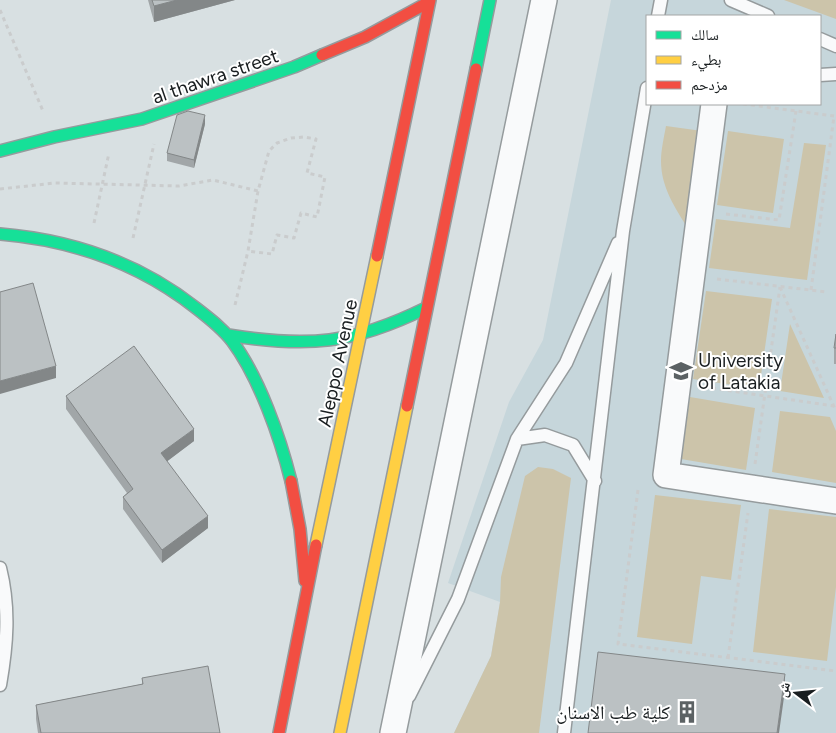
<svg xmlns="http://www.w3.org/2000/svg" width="836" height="733" viewBox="0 0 836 733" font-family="Figtree,'Noto Naskh Arabic',sans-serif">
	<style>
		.built { fill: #c6d6db; fill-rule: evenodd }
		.green { fill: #ccc4aa }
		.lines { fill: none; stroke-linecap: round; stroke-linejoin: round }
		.lane-casing { stroke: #959b9d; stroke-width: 15 }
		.street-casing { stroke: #959b9d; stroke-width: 28 }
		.fast-casing { stroke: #959b9d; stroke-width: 14 }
		.slow-casing { stroke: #959b9d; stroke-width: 14 }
		.jam-casing { stroke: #959b9d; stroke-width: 14 }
		.path { stroke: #cacccd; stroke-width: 3; stroke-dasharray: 4 4; stroke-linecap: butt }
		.lane { stroke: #f9fafb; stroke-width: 12 }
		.street { stroke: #f9fafb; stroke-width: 25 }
		.fast { stroke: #16e098; stroke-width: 11 }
		.slow { stroke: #ffcf43; stroke-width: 11 }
		.jam { stroke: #f24e42; stroke-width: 11 }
		.wall { fill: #a1a6a8 }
		.shaded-wall { fill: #838788 }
		.building { fill: #bbc1c3; stroke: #838788 }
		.labels { text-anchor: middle; stroke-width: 4; stroke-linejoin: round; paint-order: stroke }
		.street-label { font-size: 19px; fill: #191e20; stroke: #fff }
		.poi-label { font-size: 19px; fill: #191e20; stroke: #fff; text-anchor: start }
	</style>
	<rect width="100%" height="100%" fill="#d8e0e2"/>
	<path class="built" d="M611 0H836V733H454L491 656 500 602 448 583 509 402 543 340ZM647 16H820V104H647Z"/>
	<path class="green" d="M784 0H836V19Z
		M666 126 702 131 689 230C675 208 661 187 661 161 661 150 664 137 666 126Z
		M728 131 784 139 773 213 717 205Z
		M804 143 826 145 807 280 709 268 716 219 790 228Z
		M706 291 772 299 759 389 693 379Z
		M790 324 824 398 780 391Z
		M690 397 755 408 746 470 681 459Z
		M780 411 830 417 836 431V483L772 472Z
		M538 467 553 469 571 478 539 733H454L491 656 500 602 501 577 525 476Z
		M655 495 741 505 731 580 701 576 692 644 637 637Z
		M769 509 836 517V587L827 661 753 652Z"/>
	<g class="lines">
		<defs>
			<path id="lane" d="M731 0 768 16
				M658 16 661 0
				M820 39 836 46
				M820 75 836 74
				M517 439 545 435 573 445 595 481
				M0 568C10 608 7 645 0 685
				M409 696 458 599 517 439 566 363 618 243
				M564 733 623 231 647 88"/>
			<path id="street" d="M714 104 666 475 836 501
				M393 733 544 0"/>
			<path id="fast" d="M476 69 490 0
				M0 151 54 137 142 119 294 67 322 55
				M0 234C72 240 139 263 196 308 209 318 222 328 232 341 259 377 280 437 291 481
				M228 335C308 348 353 344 426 308"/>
			<path id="slow" d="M316 545 377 256
				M340 733 407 406"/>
			<path id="jam" d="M322 55 365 37 429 2
				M377 256 430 0
				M407 406 476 69
				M291 481 300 529 305 581
				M279 733 316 545"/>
		</defs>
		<use href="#lane" class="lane-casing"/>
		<use href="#street" class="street-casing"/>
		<use href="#fast" class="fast-casing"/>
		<use href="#slow" class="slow-casing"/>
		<use href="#jam" class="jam-casing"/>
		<path class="path" d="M0 10 43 111
			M743 104 834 116
			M0 189 55 183 179 186 213 180 258 191
			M726 214 779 220 796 111
			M94 223 109 153
			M133 238 154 144
			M717 279 827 292
			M780 287 836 411
			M811 290 834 116
			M235 305 248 251 258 191 269 151 277 143 291 138 304 137 316 139 307 173 325 177 317 217 301 213 294 238 277 235 272 254 248 251
			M704 387 834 406
			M755 464 780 287
			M638 490 618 644 836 671
			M728 658 748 513"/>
		<use href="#lane" class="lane"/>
		<use href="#street" class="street"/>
		<use href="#fast" class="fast"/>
		<use href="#slow" class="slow"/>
		<use href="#jam" class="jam"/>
	</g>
	<path class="wall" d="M148 0H235L154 22Z
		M205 124 194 168 167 161V153Z
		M836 334V364H834V348Z
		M66 396 194 441 167 461 208 528 162 563 123 509V497L127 493 66 409Z
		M142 678 220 733H38L36 719V705L142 684Z"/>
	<path class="shaded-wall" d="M177 0H235L154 22V6Z
		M205 115V124L194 168V160Z
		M56 366V378L0 394V381Z
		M194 429V441L161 466V453Z
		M208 516V528L162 563V550Z
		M785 674V690L779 733H777Z"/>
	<path class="building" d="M152 0H177L154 6Z
		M188 111 205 115 194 160 167 153 177 115Z
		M33 283 56 366 0 381V292Z
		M836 334V348H834Z
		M134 346 194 429 161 453 208 516 162 550 123 497 133 489 66 396Z
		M598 652 785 674 777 733H588Z
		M208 666 220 733H41L36 705 143 684 142 678Z"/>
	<defs>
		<symbol id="university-bare" viewBox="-9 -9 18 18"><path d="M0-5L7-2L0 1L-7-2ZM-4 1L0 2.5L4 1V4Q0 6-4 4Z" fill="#5c6264" stroke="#fff" stroke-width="2.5" paint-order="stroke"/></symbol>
		<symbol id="building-bare" viewBox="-9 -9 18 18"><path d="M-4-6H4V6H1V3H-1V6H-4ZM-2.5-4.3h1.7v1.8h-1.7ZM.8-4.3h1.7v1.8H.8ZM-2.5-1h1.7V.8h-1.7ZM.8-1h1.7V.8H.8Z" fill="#5c6264" stroke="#fff" stroke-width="2.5" paint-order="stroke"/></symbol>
	</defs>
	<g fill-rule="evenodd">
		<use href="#university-bare" x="665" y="355" width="32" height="32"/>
		<use href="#building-bare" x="671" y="696" width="32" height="32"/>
	</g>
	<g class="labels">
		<g class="street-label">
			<text transform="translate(215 76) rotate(-19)" y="7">al thawra street</text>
			<text transform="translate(337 363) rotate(-78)" y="7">Aleppo Avenue</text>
		</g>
		<g class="poi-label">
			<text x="698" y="367">University<tspan x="698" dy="22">of Latakia</tspan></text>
			<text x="670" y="719" text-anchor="end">كلية طب الاسنان</text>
		</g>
	</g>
	<rect x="646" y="15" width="175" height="90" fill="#ffffff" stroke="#a3a5a6"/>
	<rect x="656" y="31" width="25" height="8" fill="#16e098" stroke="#a3a5a6"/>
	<text x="691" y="40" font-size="15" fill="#191e20">سالك</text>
	<rect x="656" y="56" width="25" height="8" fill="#ffcf43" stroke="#a3a5a6"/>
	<text x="691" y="65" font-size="15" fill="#191e20">بطيء</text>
	<rect x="656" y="81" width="25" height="8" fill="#f24e42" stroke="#a3a5a6"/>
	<text x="691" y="90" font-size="15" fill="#191e20">مزدحم</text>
	<g transform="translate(796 693) rotate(286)" stroke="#ffffff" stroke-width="4" paint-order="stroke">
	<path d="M0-4L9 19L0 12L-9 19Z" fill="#191e20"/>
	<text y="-8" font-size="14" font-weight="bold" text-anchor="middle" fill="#191e20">ش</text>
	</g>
</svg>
